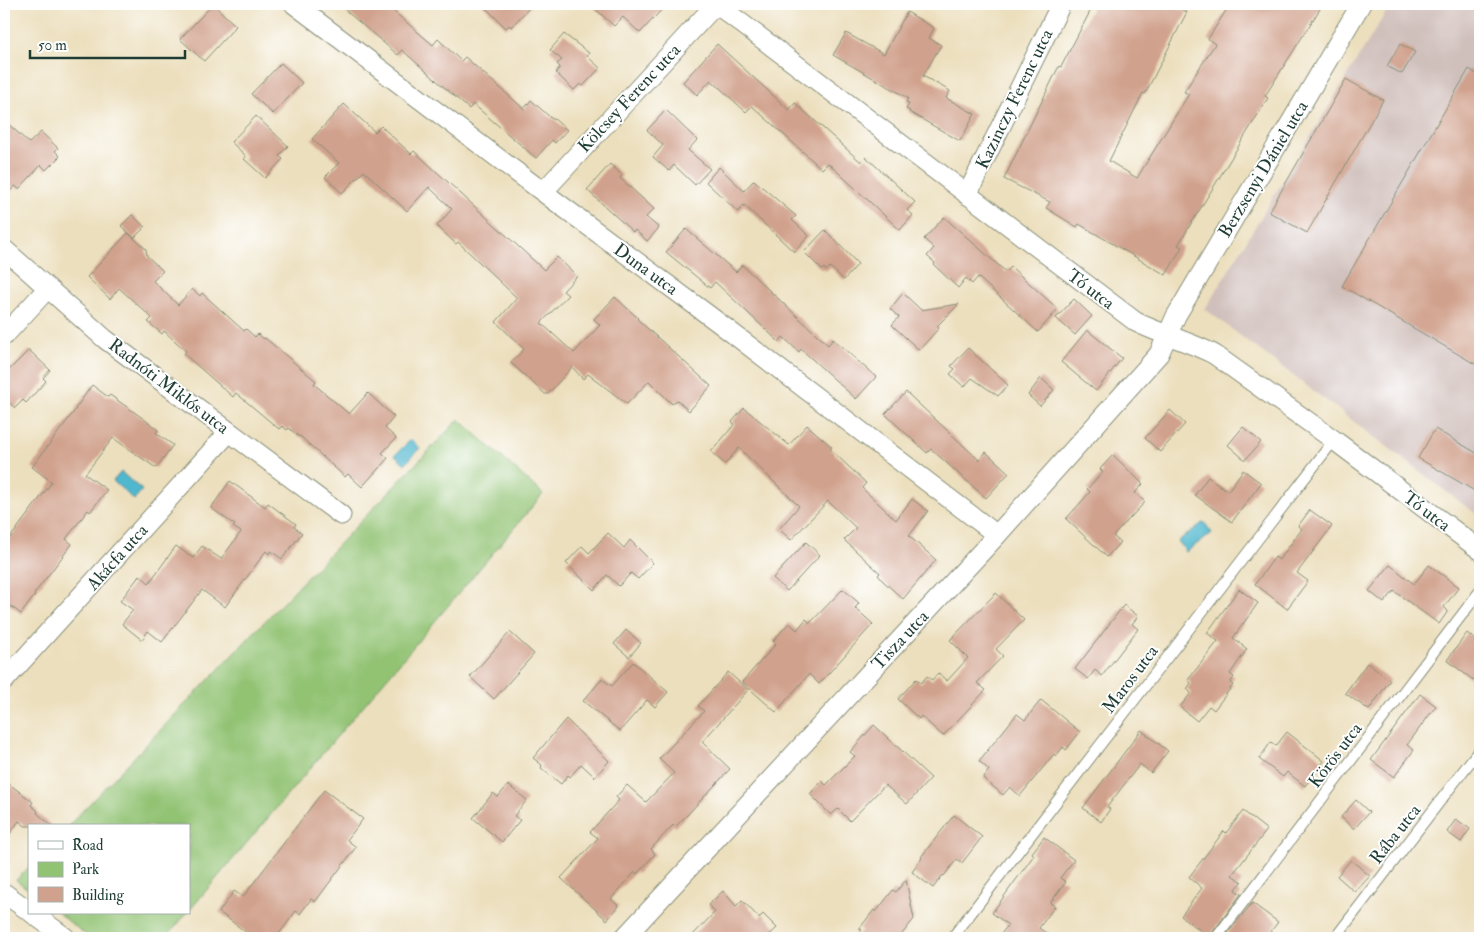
<svg xmlns="http://www.w3.org/2000/svg" width="1484" height="942" viewBox="0 0 1484 942" font-family="'IM FELL Double Pica',serif">
	<style>
		.industrial { fill: #d0c0bc }
		.green { fill: #92c373; stroke: #588054 }
		.water { fill: #50b7ce; stroke: #387a81 }
		.building { fill: #d0a18c }
		.lines { fill: none; stroke-linecap: round; stroke-linejoin: round }
		.service-casing { stroke: #868e78; stroke-width: 12 }
		.minor-casing { stroke: #868e78; stroke-width: 21 }
		.service { stroke: #fff; stroke-width: 10 }
		.minor { stroke: #fff; stroke-width: 19 }
		.labels { text-anchor: middle; stroke-width: 4; stroke-linejoin: round; paint-order: stroke }
		.street-label { font-size: 18px; fill: #1f3d34; stroke: #fff }
	</style>
	<rect width="100%" height="100%" fill="#fff"/>
	<filter id="ink" filterUnits="userSpaceOnUse"><feTurbulence type="fractalNoise" baseFrequency=".02" numOctaves="2"/><feDisplacementMap in="SourceGraphic" scale="10" xChannelSelector="R" yChannelSelector="G"/><feConvolveMatrix kernelMatrix="1 2 1 2 8 2 1 2 1" color-interpolation-filters="sRGB"/></filter>
	<filter id="wash" filterUnits="userSpaceOnUse"><feTurbulence type="fractalNoise" baseFrequency=".0096" numOctaves="4" result="noise"/><feDisplacementMap in="SourceGraphic" scale="20" xChannelSelector="R" yChannelSelector="G"/><feGaussianBlur stdDeviation="1.12" result="paint"/><feColorMatrix in="noise" values="0 0 0 0 0 0 0 0 0 0 0 0 0 0 0 0 0 1.4 0 .05"/><feComposite in="paint" operator="in"/></filter>
	<g filter="url(#wash)">
		<rect width="100%" height="100%" fill="#ecdfbd"/>
		<path class="industrial" d="M1391 4H1480V517L1205 309Z"/>
		<path class="green" d="M459 419 543 494 189 911V826H68Z
			M29 867V890L16 880Z
			M58 913H187L166 938H90Z"/>
		<path class="water" d="M411 439 420 448 405 464 395 455Z
			M121 472 142 490 134 500 113 481Z
			M1204 522 1212 533 1186 552 1178 541Z"/>
		<g id="blocks">
			<path class="building" d="M213 4 236 26 204 61 180 39Z
				M338 4H385L433 45 438 39 461 61 465 57 524 109 531 100 552 119 553 118 567 130 555 143 552 140 536 158 473 104 469 109 402 50 398 55Z
				M482 4H533L511 27 509 25 506 28Z
				M590 4H667L640 33 623 17 614 26Z
				M1094 4H1170L1187 12 1145 94 1143 93 1109 161 1137 178 1189 94 1184 92 1215 44 1208 39 1230 4H1323L1265 96 1268 98 1178 245 1182 247 1166 275 1079 224 1077 227 1046 208 1050 202 1004 179 1059 66 1061 67Z
				M907 12 934 28 929 38 941 45 923 76 950 91 946 98 975 114 960 141 909 112 910 111 906 109 909 104 906 102 908 98 833 55 846 33 884 54Z
				M564 34 589 53 587 56 600 68 583 86 580 84 574 90 556 73 560 67 557 64 562 60 550 50Z
				M717 44 789 110 795 103 861 162 866 157 915 202 907 210 913 215 900 230 828 163 822 169 752 106 746 112 711 80 697 95 683 82Z
				M1400 44 1415 52 1402 74 1387 66Z
				M281 63 302 83 273 114 251 94Z
				M1469 69 1480 76V367L1342 286Z
				M1346 79 1383 100 1307 233 1269 212Z
				M344 104 375 132 381 126 411 154 414 151 544 270 557 257 577 276 563 291 568 295 541 323 574 353 600 325 594 319 615 297 638 318 637 319 711 386 689 411 677 400 672 404 649 381 627 404 588 374 583 379 572 367 548 394H545L511 363 524 349 496 322 517 298 458 242 456 244 437 226 452 209 429 187 407 211 364 171 342 193 325 177 339 163 312 139Z
				M666 110 697 140 688 150 710 169 695 185 674 165 669 171 653 157 663 145 647 130Z
				M256 116 288 146 279 156 283 159 265 178 244 159 246 156 231 142Z
				M4 120 29 143 41 132 58 148 55 151 60 156 46 170 41 165 19 189 15 186 4 198Z
				M610 164 622 175 620 178 654 209 646 217 659 228 647 241 635 230 633 232 587 190Z
				M719 167 744 191 754 180 796 216 792 220 809 236 794 252 744 205 738 212 706 182Z
				M132 215 145 227 134 238 121 226Z
				M944 217 1006 272 1011 267 1058 309 1038 332 978 277 972 284 966 278 958 288 934 265 935 263 927 256 934 248 924 239Z
				M686 229 736 272 742 265 828 345 833 339 876 377 856 399 801 349 799 352 783 337 779 342 715 282 710 288 666 252Z
				M825 230 858 264 844 280 830 267 826 271 824 268 822 270 804 252Z
				M128 233 146 249 147 256 163 271 153 281 178 305 192 289 200 296 202 293 244 331 246 329 255 337 258 334 264 339 265 338 316 381 314 384 349 414 368 393 394 417 385 428 396 438 382 453 388 458 362 487 348 474 345 477 300 436 299 437 289 428 287 430 282 426 279 429 236 393 233 397 184 354 186 351 164 331 162 334 148 322 152 318 119 288 110 299 87 277Z
				M903 293 921 310 959 304 937 326 939 328 919 350 892 325 899 317 890 309Z
				M1074 299 1092 316 1075 335 1056 318Z
				M1087 330 1122 358 1096 391 1061 362Z
				M968 348 1008 385 998 396 972 378 964 387 950 374 955 369 951 366Z
				M29 350 50 370 43 378 46 381 26 403 23 400 15 408 4 398V375Z
				M1041 378 1054 390 1040 406 1028 395Z
				M92 385 108 397 110 395 144 419 158 430 156 433 173 445 156 468 113 438 85 474 107 490 90 512 88 510 66 539 72 544 34 594 35 595 21 614 4 601V546L52 482 32 467 76 409H75Z
				M906 392 979 460 986 452 1009 473 986 498 931 449 927 453 885 414Z
				M744 408 789 445 807 425 832 447 830 449 866 483 862 488 896 520 912 499 928 511 909 536 936 560 903 599 883 581 878 575 880 573 844 540 856 528 828 501 791 540 779 529 799 506 739 448 725 464 711 452 735 424 732 422Z
				M1170 410 1185 424 1160 452 1145 438Z
				M1243 427 1261 442 1245 460 1228 445Z
				M1435 429 1480 455V494L1418 458Z
				M1113 455 1143 484 1135 493 1145 502 1113 536 1120 542 1107 557 1066 519 1090 492 1087 489 1103 472 1100 469Z
				M1243 470 1261 483 1232 522 1195 495 1208 477 1228 491Z
				M230 481 265 507 268 503 296 524 294 527 302 533 282 559 271 551 269 554 266 551 225 607 202 590 162 642 148 631 142 640 122 624 133 610 120 601 140 575 149 583 176 546 193 558 202 546 221 559 241 532 233 527 235 525 211 508Z
				M1310 510 1332 526 1297 573 1308 581 1287 609 1255 584 1275 557 1279 560 1302 529 1298 526Z
				M608 533 624 548 630 540 653 563 638 579 631 573 619 586 607 575 594 590 566 563 582 546 589 553Z
				M806 542 820 555 787 591 773 578Z
				M1390 565 1414 584 1429 565 1459 587 1444 607 1448 611 1439 624 1394 591 1384 603 1369 591Z
				M843 589 859 603 855 608 873 624 819 684 809 674 776 712 742 682 776 644 773 641 789 623 797 630 806 619 810 623Z
				M1239 589 1258 603 1233 638 1247 649 1230 674 1234 677 1230 683 1233 685 1214 710 1209 706 1197 721 1180 707 1191 693 1187 689 1191 683 1188 680 1218 641 1207 633Z
				M996 593 1024 620 996 649 1003 656 977 683 986 690 943 736 921 716 919 719 898 699 916 679 921 683 927 676 932 680 938 673 947 681 968 658 950 640Z
				M1124 605 1138 616 1132 624 1138 629 1102 676 1095 670 1088 679 1075 669Z
				M626 630 641 643 629 657 614 644Z
				M510 632 534 654 494 699 470 677Z
				M1467 633 1480 643V670L1473 680 1447 660Z
				M633 662 668 692 655 707 647 700 620 731 583 701 602 679 612 686Z
				M1367 663 1390 680 1369 710 1345 693Z
				M728 672 748 690 702 742 730 769 688 814 675 827 673 825 651 849 655 854 637 874 635 872 611 899 619 906 607 920 561 878 598 838 590 832 619 800 616 797 627 785 646 802 674 773 659 759 704 711 698 706Z
				M1420 694 1436 706 1407 745 1414 750 1394 777 1371 760Z
				M1041 700 1080 732 1066 750 1063 747 1056 756 1054 754 1020 796 1010 787 1003 795 983 778 989 770 979 761 1017 714 1025 720Z
				M566 719 609 761 595 777 581 764 570 777 568 775 561 784 541 768 542 765 533 758Z
				M874 725 931 778 907 804 885 785 850 821 838 809 831 815 810 794 822 781 826 785 855 756 850 752Z
				M1141 730 1168 751 1151 773 1140 764 1107 807 1110 809 1101 822 1083 808Z
				M1287 732 1324 761 1305 786 1287 772 1283 777 1259 759 1271 742 1276 746Z
				M4 780 33 802 31 805 38 811 37 813 52 826H25L19 821 4 842Z
				M508 785 527 800 514 816 520 820 502 842 473 818 493 793 498 797Z
				M324 790 363 819 347 840 356 847 315 902 311 899 300 914 296 911 276 938H254L219 912 234 891 243 897Z
				M1356 800 1369 812 1354 829 1341 817Z
				M1243 811 1267 830 1232 875 1242 882 1235 890 1241 894 1209 937 1181 916 1202 888 1189 877 1224 831 1226 833Z
				M954 815 982 837 962 863 957 859 944 876 943 875 933 888 912 872 922 858 921 857Z
				M1456 819 1470 829 1461 842 1447 832Z
				M1044 837 1074 860 1060 878 1066 882 1050 903 1055 906 1039 928 1053 938H998L1008 925 992 913 1034 855 1032 853Z
				M1351 860 1370 876 1355 892 1337 876Z
				M906 880 914 919 899 938H855L862 930 859 929 874 910 876 912 893 890 896 892Z
				M723 891 736 906 742 900 759 918 763 914 777 928 766 938H690L715 912 708 905Z
				M1252 903 1278 922 1266 938H1224Z"/>
		</g>
	</g>
	<g filter="url(#ink)">
		<use href="#blocks" fill-opacity="0" stroke="#868e78" stroke-width="1"/>
		<g class="lines">
			<defs>
				<path id="service" d="M952 938 1334 440
					M1216 938 1480 591
					M1335 938 1480 749"/>
				<path id="minor" d="M294 4 543 192 719 323 997 535
					M716 4 1136 322C1162 335 1189 341 1215 355L1334 440 1480 550
					M543 192 716 4
					M967 195 1061 4
					M4 249 105 339 341 515
					M4 336 48 288
					M4 681 229 432
					M4 893 29 911
					M32 913 66 938
					M624 938 997 535 1159 354 1176 316 1361 4"/>
			</defs>
			<use href="#service" class="service-casing"/>
			<use href="#minor" class="minor-casing"/>
			<use href="#service" class="service"/>
			<use href="#minor" class="minor"/>
		</g>
	</g>
	<g class="labels">
		<g class="street-label">
			<text transform="translate(629 98) rotate(-47)" y="6">Kölcsey Ferenc utca</text>
			<text transform="translate(1014 99) rotate(-64)" y="6">Kazinczy Ferenc utca</text>
			<text transform="translate(1263 169) rotate(-59)" y="6">Berzsenyi Dániel utca</text>
			<text transform="translate(646 269) rotate(36)" y="6">Duna utca</text>
			<text transform="translate(1091 289) rotate(37)" y="6">Tó utca</text>
			<text transform="translate(169 386) rotate(37)" y="6">Radnóti Miklós utca</text>
			<text transform="translate(1427 511) rotate(37)" y="6">Tó utca</text>
			<text transform="translate(117 557) rotate(-48)" y="6">Akácfa utca</text>
			<text transform="translate(900 640) rotate(-47)" y="6">Tisza utca</text>
			<text transform="translate(1130 679) rotate(-53)" y="6">Maros utca</text>
			<text transform="translate(1335 755) rotate(-53)" y="6">Körös utca</text>
			<text transform="translate(1395 834) rotate(-52)" y="6">Rába utca</text>
		</g>
	</g>
	<rect width="1484" height="942" fill="none" stroke="#fff" stroke-width="20"/>
	<rect x="28" y="824" width="162" height="90" fill="#ffffff" stroke="#a5b1ae"/>
	<rect x="38" y="841" width="25" height="8" fill="#ffffff" stroke="#a5b1ae"/>
	<text x="72" y="850" font-size="15" fill="#1f3d34">Road</text>
	<rect x="38" y="862" width="25" height="15" fill="#92c373" stroke="#a5b1ae"/>
	<text x="72" y="874" font-size="15" fill="#1f3d34">Park</text>
	<rect x="38" y="887" width="25" height="15" fill="#d0a18c" stroke="#a5b1ae"/>
	<text x="72" y="900" font-size="15" fill="#1f3d34">Building</text>
	<path d="M30 50v8h155v-8" fill="none" stroke="#1f3d34" stroke-width="2.5"/>
	<text x="38" y="50" font-size="15" fill="#1f3d34" stroke="#ffffff" stroke-width="4" paint-order="stroke">50 m</text>
</svg>
